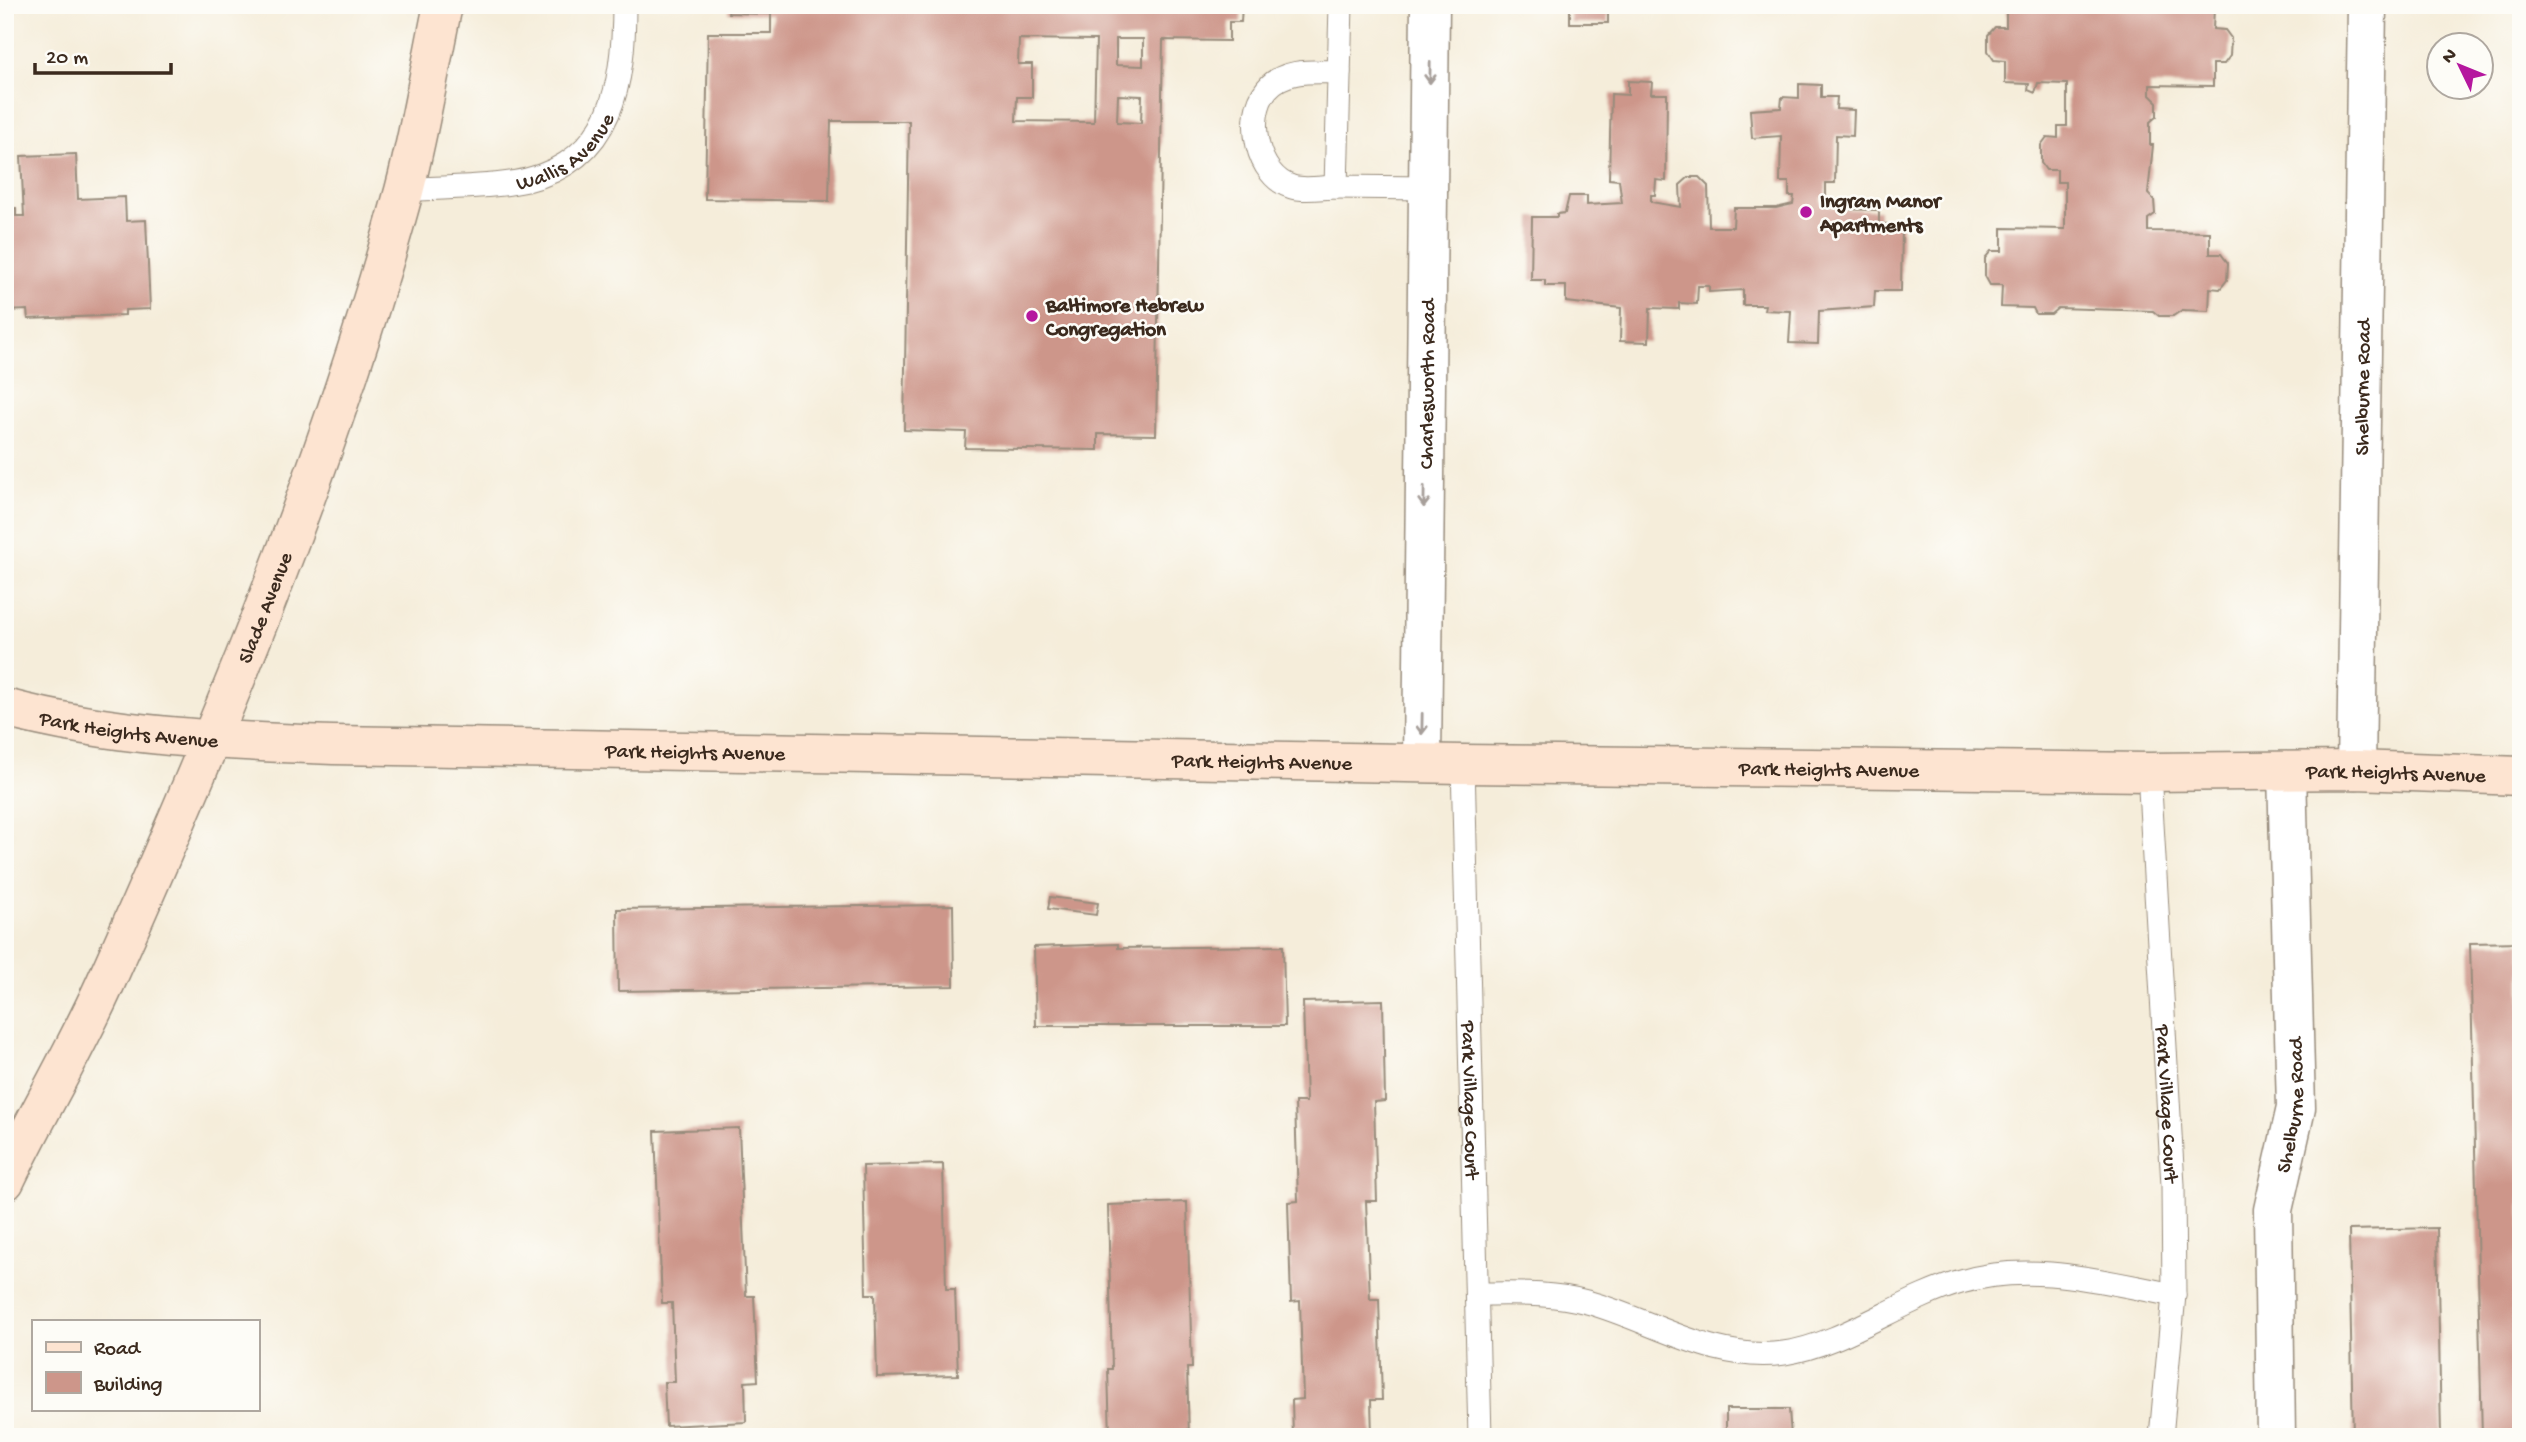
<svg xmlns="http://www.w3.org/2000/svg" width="2526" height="1442" viewBox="0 0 2526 1442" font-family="'Gochi Hand',sans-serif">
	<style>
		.building { fill: #cd968a; fill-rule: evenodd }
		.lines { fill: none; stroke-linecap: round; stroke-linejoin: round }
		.service-casing { stroke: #988c7c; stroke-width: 25 }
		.minor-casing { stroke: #988c7c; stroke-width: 41 }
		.secondary-casing { stroke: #988c7c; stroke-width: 41 }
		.service { stroke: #fff; stroke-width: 23 }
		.minor { stroke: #fff; stroke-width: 38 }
		.secondary { stroke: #fde4d1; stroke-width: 38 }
		.oneway { stroke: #a79f9a }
		.poi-dot { fill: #b5179e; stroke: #fdfcf7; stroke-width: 2.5 }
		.labels { text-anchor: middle; stroke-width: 5; stroke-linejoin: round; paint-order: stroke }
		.street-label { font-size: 21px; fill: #3b2a1e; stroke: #fdfcf7 }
		.poi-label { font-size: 21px; font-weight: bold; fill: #3b2a1e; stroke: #fdfcf7; text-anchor: start }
	</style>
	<rect width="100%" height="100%" fill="#fdfcf7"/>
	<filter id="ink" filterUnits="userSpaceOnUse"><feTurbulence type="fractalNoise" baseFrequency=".0143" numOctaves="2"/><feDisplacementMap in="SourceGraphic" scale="14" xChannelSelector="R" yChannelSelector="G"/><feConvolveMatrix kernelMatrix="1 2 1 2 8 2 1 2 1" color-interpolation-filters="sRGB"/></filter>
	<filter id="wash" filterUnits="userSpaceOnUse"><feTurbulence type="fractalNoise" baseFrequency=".00686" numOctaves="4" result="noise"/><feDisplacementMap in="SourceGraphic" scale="28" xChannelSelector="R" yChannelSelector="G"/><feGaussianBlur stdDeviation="1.57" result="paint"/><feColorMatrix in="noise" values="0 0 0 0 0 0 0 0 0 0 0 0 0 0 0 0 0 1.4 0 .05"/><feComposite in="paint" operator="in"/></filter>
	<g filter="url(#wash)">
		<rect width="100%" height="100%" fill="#f5edda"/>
		<g id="blocks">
			<path class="building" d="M729 5H1242L1241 22H1229V41L1163 40 1156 435 1098 434V450L965 448 966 432 904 430 909 121H831L829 201 705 199 708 33H771V14L728 13ZM1019 39 1096 40 1094 122 1016 121 1017 97H1032V64H1018ZM1116 39H1143V66L1116 65ZM1118 95 1142 96 1141 123 1117 122Z
				M1570 5H1608V23H1570Z
				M2006 5 2214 7 2213 29 2225 30 2231 38 2230 56 2224 64H2213V86L2150 85V95L2157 102V116L2150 122V145H2153L2148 194 2154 200 2155 214 2148 219V231L2210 232V254H2221L2228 263 2227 280 2220 289 2210 288 2209 311 2182 310 2173 316H2159L2153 311 2058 308 2051 314H2036L2033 308 2001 307 2002 285H1990L1985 276V258L1991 251H2002V228L2065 229V182H2057V170H2046L2041 163V145L2047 137 2058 138V126H2067V84L2038 83 2035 93 2028 90 2029 84 2005 83V61L1994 60 1988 51V35L1995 27H2006Z
				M1628 81 1652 82 1651 94H1667L1666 181 1656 180 1655 195H1651V202L1681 207 1680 185 1689 177H1699L1708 186 1709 227H1733L1734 208H1776L1793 204 1794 196H1789V182H1780L1781 136 1752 138 1750 110 1781 108 1782 97 1799 98V84L1821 85V97H1837L1836 109 1854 110 1853 136 1836 135 1835 183H1826V198H1821L1822 204 1839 209 1879 210V224H1902L1901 291H1875L1874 307 1819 311 1818 344 1789 343 1791 311 1764 310 1765 305H1743V290L1709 292V286H1698L1697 304 1679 303V309L1650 308 1649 342 1620 341 1621 308 1566 302V286H1545V280H1531L1532 217H1557V214L1565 213 1569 196H1587V205L1622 203 1619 180 1609 179 1611 94 1628 95Z
				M76 154 78 199 125 197 126 221 146 220 150 309 125 310V315L28 319 27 310 5 311V209L16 208V216H24L21 156Z
				M1050 897 1098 903 1096 915 1048 909Z
				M953 905 954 986 618 991 617 909Z
				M2521 942V1437H2482L2470 943Z
				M1118 944V948L1283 946 1285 1026H1036L1034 947Z
				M1383 1000 1385 1101 1374 1102 1377 1201H1366L1370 1299H1379L1382 1400H1371L1372 1437H1293L1292 1400 1303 1399 1300 1301 1291 1302 1288 1202 1298 1201 1295 1102H1306L1303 1002Z
				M739 1128 746 1296H754L758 1381 745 1382 746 1422 666 1426 664 1382H675L672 1303H662L655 1131Z
				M943 1164 946 1289H955L958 1375 877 1377 875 1294H866L863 1166Z
				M1187 1202 1192 1368H1187L1189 1437H1110L1108 1369H1112L1108 1205Z
				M2437 1228 2441 1437H2353L2349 1230Z
				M1726 1409H1789L1791 1437H1726Z"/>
		</g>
	</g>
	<g filter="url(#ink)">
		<use href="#blocks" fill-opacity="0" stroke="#988c7c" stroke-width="2"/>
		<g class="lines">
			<defs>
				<g id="service">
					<path d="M1341 5 1336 187 1429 188"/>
					<path d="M1336 187C1323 187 1305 191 1292 187 1257 177 1244 117 1267 89 1284 68 1316 72 1339 72"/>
					<path id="s1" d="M404 190C441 187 492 188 527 180 613 159 624 82 624 5"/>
					<path id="s2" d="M1463 764 1480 1437"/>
					<path id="s3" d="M2149 772 2173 1185 2174 1295 2161 1437"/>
					<path d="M1477 1294C1513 1294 1551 1292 1587 1302 1653 1320 1713 1363 1784 1353 1842 1345 1904 1298 1961 1282 2032 1261 2103 1282 2174 1295"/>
				</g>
				<g id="minor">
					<path id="s4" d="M1422 762 1430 5"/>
					<path id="s5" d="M2356 770 2367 5"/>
					<path id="s6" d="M2276 1437 2273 1210 2296 1108 2287 772"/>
				</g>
				<g id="secondary">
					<path id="s7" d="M5 708C113 737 223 741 333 745L1463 764 2149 772 2356 770 2521 776"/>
					<path id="s8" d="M5 1181C37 1114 75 1051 105 984 220 727 330 463 404 191 420 130 430 67 443 5"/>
				</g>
			</defs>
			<use href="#service" class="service-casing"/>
			<use href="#minor" class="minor-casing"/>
			<use href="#secondary" class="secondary-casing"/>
			<use href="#service" class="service"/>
			<use href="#minor" class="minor"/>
			<use href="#secondary" class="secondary"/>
		</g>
		<defs><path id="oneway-shaft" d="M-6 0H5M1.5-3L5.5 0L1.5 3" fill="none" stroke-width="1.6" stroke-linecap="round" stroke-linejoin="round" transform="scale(1.75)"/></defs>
		<g class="oneway">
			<use href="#oneway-shaft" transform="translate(1430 73) rotate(91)"/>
			<use href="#oneway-shaft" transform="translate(1424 497) rotate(91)"/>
			<use href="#oneway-shaft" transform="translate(1422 724) rotate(91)"/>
		</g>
	</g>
	<g class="poi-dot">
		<circle cx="1806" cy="212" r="7"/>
		<circle cx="1032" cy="316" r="7"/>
	</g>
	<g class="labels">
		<g class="street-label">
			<text dy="7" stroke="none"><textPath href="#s1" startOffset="172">Wallis Avenue</textPath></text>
			<text dy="7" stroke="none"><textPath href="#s4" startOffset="378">Charlesworth Road</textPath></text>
			<text dy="7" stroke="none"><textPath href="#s5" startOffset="383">Shelburne Road</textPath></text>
			<text dy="7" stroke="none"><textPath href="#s8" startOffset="630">Slade Avenue</textPath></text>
			<text dy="7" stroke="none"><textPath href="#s7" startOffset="126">Park Heights Avenue</textPath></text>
			<text dy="7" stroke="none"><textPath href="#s7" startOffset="693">Park Heights Avenue</textPath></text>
			<text dy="7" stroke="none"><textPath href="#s7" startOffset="1260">Park Heights Avenue</textPath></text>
			<text dy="7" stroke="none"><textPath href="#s7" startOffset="1827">Park Heights Avenue</textPath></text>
			<text dy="7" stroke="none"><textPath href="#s7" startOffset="2394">Park Heights Avenue</textPath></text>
			<text dy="7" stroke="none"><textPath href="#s2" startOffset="336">Park Village Court</textPath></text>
			<text dy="7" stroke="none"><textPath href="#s3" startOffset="332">Park Village Court</textPath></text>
			<text dy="7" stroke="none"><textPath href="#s6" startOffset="334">Shelburne Road</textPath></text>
		</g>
		<g class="poi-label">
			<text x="1820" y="207">Ingram Manor<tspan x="1820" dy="24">Apartments</tspan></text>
			<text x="1046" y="311">Baltimore Hebrew<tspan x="1046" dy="24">Congregation</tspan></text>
		</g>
	</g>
	<rect width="2526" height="1442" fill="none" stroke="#fdfcf7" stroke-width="28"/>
	<rect x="32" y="1320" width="228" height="91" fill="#fdfcf7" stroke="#afa8a0" stroke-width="2"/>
	<rect x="46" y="1342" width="35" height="10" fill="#fde4d1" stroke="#afa8a0" stroke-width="2"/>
	<text x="94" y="1354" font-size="21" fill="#3b2a1e">Road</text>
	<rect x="46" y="1372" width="35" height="21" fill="#cd968a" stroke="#afa8a0" stroke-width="2"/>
	<text x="94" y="1390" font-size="21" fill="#3b2a1e">Building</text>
	<g transform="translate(2460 66) rotate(313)"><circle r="33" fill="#fdfcf7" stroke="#afa8a0" stroke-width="2"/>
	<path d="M0-5L12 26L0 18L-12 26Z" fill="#b5179e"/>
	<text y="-10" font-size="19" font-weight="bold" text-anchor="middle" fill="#3b2a1e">N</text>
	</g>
	<path d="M35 63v10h136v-10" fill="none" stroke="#3b2a1e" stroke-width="3.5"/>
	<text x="46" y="63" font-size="21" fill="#3b2a1e" stroke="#fdfcf7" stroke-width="5" paint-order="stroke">20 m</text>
</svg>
